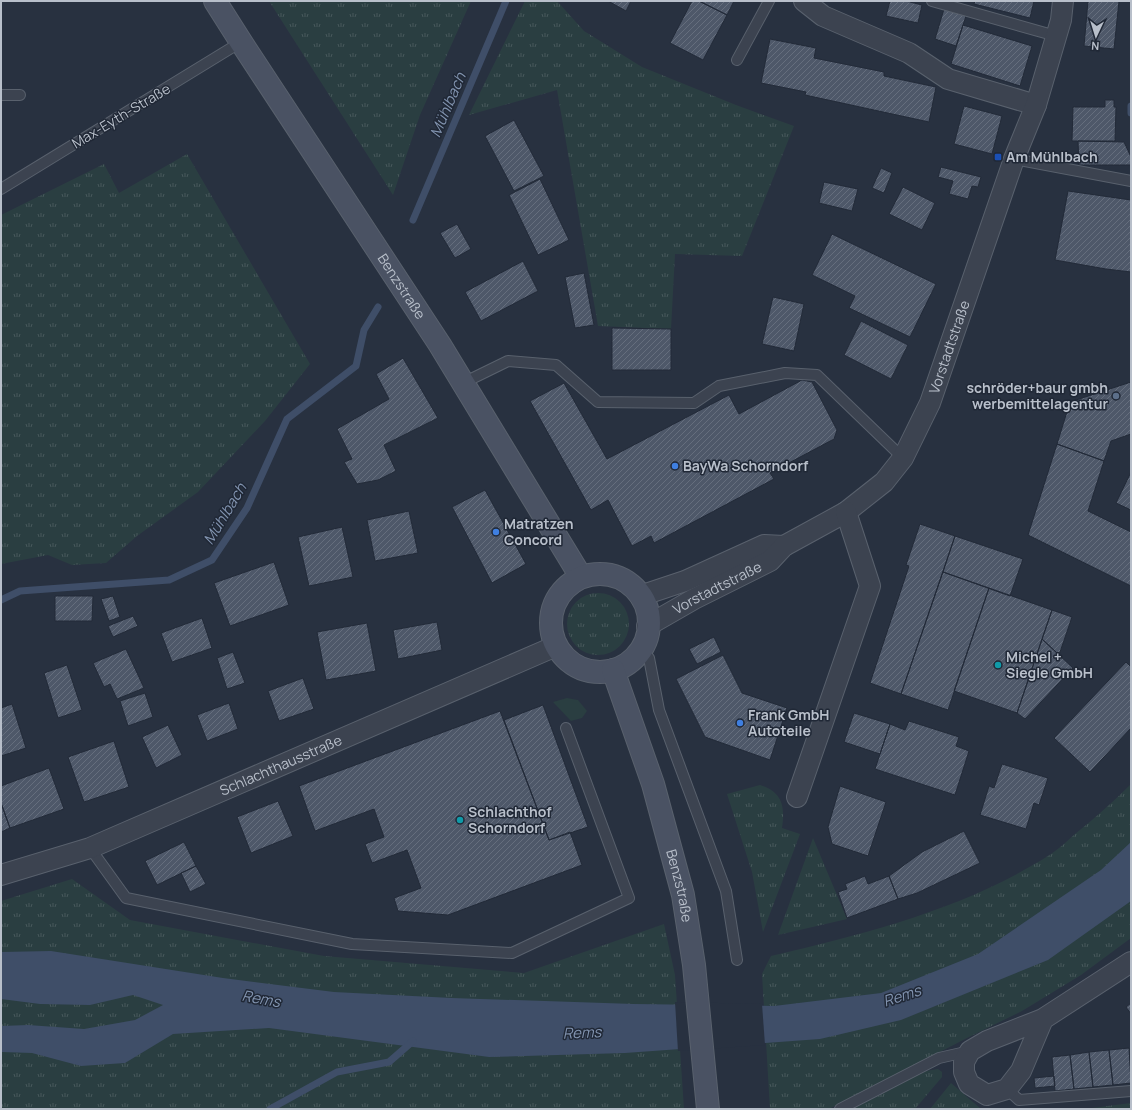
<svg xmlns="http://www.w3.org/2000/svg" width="1132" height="1110" viewBox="0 0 1132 1110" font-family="Manrope,sans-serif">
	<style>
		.grass { fill: url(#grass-tufts) }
		.park { fill: #2a3e41 }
		.water { fill: #3f4e68 }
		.pier { fill: #283140 }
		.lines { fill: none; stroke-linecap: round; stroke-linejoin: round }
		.stream { stroke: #3f4e68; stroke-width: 7 }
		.building { fill: url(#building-hatch); stroke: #222a38 }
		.lane-casing { stroke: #59616d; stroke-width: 12 }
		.street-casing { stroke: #59616d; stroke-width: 22 }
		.secondary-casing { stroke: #59616d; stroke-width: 24 }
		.lane { stroke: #3c4350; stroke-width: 10 }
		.street { stroke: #3c4350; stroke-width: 20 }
		.secondary { stroke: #4a5263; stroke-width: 22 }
		.transit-dot { fill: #1a4fb4; stroke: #202836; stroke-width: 1.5 }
		.service-dot { fill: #5c6f8a; stroke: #202836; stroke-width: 1.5 }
		.shop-dot { fill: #3f7fe0; stroke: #202836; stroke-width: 1.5 }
		.culture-dot { fill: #0f9aa8; stroke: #202836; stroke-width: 1.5 }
		.labels { text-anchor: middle; stroke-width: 3; stroke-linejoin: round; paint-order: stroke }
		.street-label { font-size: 14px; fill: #b8bfca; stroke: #202836 }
		.poi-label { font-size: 14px; font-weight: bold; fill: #b8bfca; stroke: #202836; text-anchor: start }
		.water-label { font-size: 15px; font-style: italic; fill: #8294b0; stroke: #202836 }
	</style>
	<defs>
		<pattern id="grass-tufts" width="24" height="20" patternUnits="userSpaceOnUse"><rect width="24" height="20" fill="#2a3e41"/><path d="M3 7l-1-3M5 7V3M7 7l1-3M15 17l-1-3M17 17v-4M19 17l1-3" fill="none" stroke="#47585b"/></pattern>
		<pattern id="building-hatch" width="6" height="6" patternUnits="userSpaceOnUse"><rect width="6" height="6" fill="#4e5869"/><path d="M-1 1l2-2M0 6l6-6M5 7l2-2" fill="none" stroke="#656e7d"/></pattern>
	</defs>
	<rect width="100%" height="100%" fill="#283140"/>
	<path class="grass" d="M269 1H471L420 115 393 195Z
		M525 1H557L584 31 642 67 736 105 794 126 742 256 675 254 671 329 598 326 557 90 469 115Z
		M187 154 310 364 265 421 198 492 137 536 106 563 72 565 48 555 1 564V215L104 164 119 193Z
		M567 624a31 31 0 1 1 62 0a31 31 0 1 1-62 0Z
		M1131 784V938L1081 975 1022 1011 967 1038 829 1109H770L762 974 771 956C868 933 967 908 1051 854 1060 848 1067 841 1075 834 1095 818 1113 802 1131 784Z
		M760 785C783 792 785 807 782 828L800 834 763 932 752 872 727 794Z
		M813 838 847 919 778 935Z
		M72 879 130 920 324 956 524 973 664 924 675 975 684 1109H1V901Z
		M938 1069 942 1072V1077L915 1109H853L926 1071Z
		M951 1083 981 1109H930Z
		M1131 1103V1109H1084Z"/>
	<path class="park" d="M567 698 578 700 587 711 582 718 571 721 553 702Z"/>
	<path class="water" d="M1131 842V901L1048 960 901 1020 820 1039 625 1053 489 1057 269 1028 173 1034 125 1063 81 1066 32 1053 1 1052V1026L28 1025 84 1029 135 1020 163 1005 133 995 90 1005 40 1004 1 999V952L51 951 223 978 334 992 452 998 634 1004 774 1006 881 993 978 954 1101 870Z"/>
	<path class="pier" d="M675 1002 762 1004 765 1045 678 1051Z"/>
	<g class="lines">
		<path class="stream" d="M1131 106V113
			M413 220 506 1
			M1 600 20 591 169 580 212 560 247 508 287 419 356 366 364 330 378 307
			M270 1109 337 1072 389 1062 413 1041"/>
	</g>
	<path class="building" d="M608 1H631L626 11Z
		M692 1H699L727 15 703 60 670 43Z
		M699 1H734L727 15Z
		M890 1H906L922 5 918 23 886 16Z
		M975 1H1034L1030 18 974 4Z
		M1088 1H1119L1114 49 1084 46Z
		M944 9 966 16 956 46 935 39Z
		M963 25 1032 46 1020 86 951 64Z
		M770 39 816 48 814 58 884 72V76L936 87 929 122 805 95 806 92 761 83Z
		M1105 100H1114V107H1116L1115 141H1072L1073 107H1105Z
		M964 106 1002 116 992 154 954 144Z
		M514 120 544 176 514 191 485 136Z
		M1078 141 1124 142 1131 157V165H1079Z
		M941 167 981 177 978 187 972 186 968 199 949 194 953 181 938 177Z
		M881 168 892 173 884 193 872 188Z
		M540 179 569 240 538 255 509 195Z
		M824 182 858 189 852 211 819 203Z
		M903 187 935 203 922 230 889 214Z
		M1068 191 1131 200V272L1106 269 1055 260Z
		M457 224 471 249 455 258 440 233Z
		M832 234 936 284 910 337 849 308 855 296 812 275Z
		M523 261 538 291 481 321 465 292Z
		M584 273 594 325 575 328 565 277Z
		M773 297 804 304 794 351 762 344Z
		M861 321 908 345 891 379 844 355Z
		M612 328 671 329V370H612Z
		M403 358 438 418 384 445 396 471 378 480 357 484 344 462 352 459 337 429 389 399 376 374Z
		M802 380 812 382 837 430 834 439 770 473 774 479 654 543 651 536 632 546 608 500 591 510 530 401 564 383 607 459 729 395 739 414Z
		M1131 382V434L1111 441 1104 461 1057 444 1070 402Z
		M1057 444 1104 461 1088 511 1131 532V586L1028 535Z
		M1131 472V510L1116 503Z
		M485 490 526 564 492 583 452 507Z
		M409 511 418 553 375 561 367 520Z
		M920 524 955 536 901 694 870 683 909 566 906 565Z
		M342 527 353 577 309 586 298 537Z
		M955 536 1023 559 1010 596 943 572Z
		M274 562 289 605 230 626 214 583Z
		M943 572 989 588 948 710 901 694Z
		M989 588 1052 610 1017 713 954 691Z
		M55 596H93L92 621H55Z
		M113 596 120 617 109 621 101 599Z
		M1052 610 1072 617 1059 655 1042 639Z
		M133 616 138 626 113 637 108 626Z
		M202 618 212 648 172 662 161 633Z
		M437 622 442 650 398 659 393 630Z
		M367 623 376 671 326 680 317 632Z
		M714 637 721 652 697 664 689 649Z
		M1042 639 1073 668 1025 719 1017 713Z
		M126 649 144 688 117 699 110 684 104 687 93 663Z
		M233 652 245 683 227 689 217 658Z
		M723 655 742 693 787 708 770 760 705 737 676 679Z
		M1126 662 1131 667V728L1090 772 1054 738Z
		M67 665 82 710 58 718 44 673Z
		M303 678 314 709 279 721 268 691Z
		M145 693 153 717 128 726 120 701Z
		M229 703 238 729 207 741 197 715Z
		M12 704 26 748 1 756V708Z
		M543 705 588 827 549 840 504 720Z
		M500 711 549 840 570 832 582 865 448 915 398 911 394 898 421 888 407 850 372 863 365 844 384 837 374 809 315 831 299 786Z
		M854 713 890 724 880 754 844 742Z
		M909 721 959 737 956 746 969 751 955 795 875 769 890 724 905 730Z
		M168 725 182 755 156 768 142 737Z
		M114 741 129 787 84 802 68 757Z
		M1002 764 1048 778 1039 805 1034 803 1026 829 980 815 989 786 994 788Z
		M49 768 64 809 10 828 1 803V786Z
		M840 786 886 802 868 856 832 844 828 827Z
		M278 801 293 836 251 853 237 817Z
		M1 803 10 828 1 832Z
		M964 831 980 863 917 893 898 899 889 876 922 852Z
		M184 842 196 866 157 885 145 861Z
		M196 866 206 884 190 892 181 873Z
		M865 876 868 884 889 876 898 899 847 918 838 892 847 889 845 884Z
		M1131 1003V1014L1126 1007Z
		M1129 1048 1131 1083 1113 1085 1109 1050Z
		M1109 1050 1113 1085 1093 1087 1089 1052Z
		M1089 1052 1093 1087 1074 1089 1070 1055Z
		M1070 1055 1074 1089 1055 1091 1052 1057Z
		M1054 1076 1055 1086 1035 1088 1034 1078Z"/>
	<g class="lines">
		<defs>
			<path id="lane" d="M932 1 1056 36
				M737 60 769 1
				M1 95H20
				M1014 159 1131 181
				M1 189 241 42
				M463 383 508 361 556 365 598 402 694 403 719 386 785 373 817 375 903 458
				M641 650 649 658 659 710 726 891 737 960
				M90 848 126 898 352 944 512 953 629 898 566 728
				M1007 1089 1019 1100 1131 1091
				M840 1109 939 1058 970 1051"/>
			<g id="street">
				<path d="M804 1 823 16 909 53 948 79 1036 105"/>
				<path d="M640 596 685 581 764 545 784 546"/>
				<path id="s1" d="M647 626 694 599 770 561 784 546 846 512 884 482 903 458 930 403 1014 159 1036 105 1061 20 1063 1"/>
				<path d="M797 797 870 586 846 512"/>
				<path id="s2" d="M1 875 90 848 556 646"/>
				<path d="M1043 1019 1021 1071 1007 1089 987 1095 969 1084 964 1072V1062L970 1051 987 1041 1043 1019 1131 962"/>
			</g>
			<g id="secondary">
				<path id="s3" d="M215 1 241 42 440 345 581 577"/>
				<circle cx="600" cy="623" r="49"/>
				<path id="s4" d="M613 670 653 784 683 895 694 965 708 1109"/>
			</g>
		</defs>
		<use href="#lane" class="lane-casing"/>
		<use href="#street" class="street-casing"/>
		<use href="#secondary" class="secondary-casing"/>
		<use href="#lane" class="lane"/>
		<use href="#street" class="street"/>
		<use href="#secondary" class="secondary"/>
	</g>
	<rect class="transit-dot" x="994" y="153" width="8" height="8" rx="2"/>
	<circle class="service-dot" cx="1116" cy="396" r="4"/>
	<g class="shop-dot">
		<circle cx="675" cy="466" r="4"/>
		<circle cx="496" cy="532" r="4"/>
		<circle cx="740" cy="723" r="4"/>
	</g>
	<g class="culture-dot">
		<circle cx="998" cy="665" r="4"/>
		<circle cx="460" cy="820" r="4"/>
	</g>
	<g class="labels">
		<g class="street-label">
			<text transform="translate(121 116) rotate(-31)" y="5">Max-Eyth-Straße</text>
			<text dy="5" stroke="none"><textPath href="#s3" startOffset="341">Benzstraße</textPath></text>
			<text dy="5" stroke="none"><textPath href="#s1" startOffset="430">Vorstadtstraße</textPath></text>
			<text dy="5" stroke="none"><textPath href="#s1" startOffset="80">Vorstadtstraße</textPath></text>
			<text dy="5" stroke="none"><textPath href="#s2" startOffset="301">Schlachthausstraße</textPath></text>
			<text dy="5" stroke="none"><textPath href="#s4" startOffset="226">Benzstraße</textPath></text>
		</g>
		<g class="poi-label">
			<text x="1006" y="162">Am Mühlbach</text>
			<text x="1108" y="393" text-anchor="end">schröder+baur gmbh<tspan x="1108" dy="16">werbemittelagentur</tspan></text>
			<text x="683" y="471">BayWa Schorndorf</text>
			<text x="504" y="529">Matratzen<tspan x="504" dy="16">Concord</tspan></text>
			<text x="1006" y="662">Michel +<tspan x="1006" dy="16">Siegle GmbH</tspan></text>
			<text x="748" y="720">Frank GmbH<tspan x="748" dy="16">Autoteile</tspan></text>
			<text x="468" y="817">Schlachthof<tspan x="468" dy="16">Schorndorf</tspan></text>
		</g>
		<g class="water-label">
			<text transform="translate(448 105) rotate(-67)" y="5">Mühlbach</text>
			<text transform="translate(225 514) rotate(-59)" y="5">Mühlbach</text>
			<text transform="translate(902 996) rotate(-18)" y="5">Rems</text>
			<text transform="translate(261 999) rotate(10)" y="5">Rems</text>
			<text transform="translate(582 1033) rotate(-2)" y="5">Rems</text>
		</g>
	</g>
	<rect width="1132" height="1110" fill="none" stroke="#b8bfca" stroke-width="4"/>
	<g transform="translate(1096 36) rotate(184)" stroke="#202836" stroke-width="3" paint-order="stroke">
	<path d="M0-3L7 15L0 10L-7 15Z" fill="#b8bfca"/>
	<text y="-6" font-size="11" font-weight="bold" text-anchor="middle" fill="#b8bfca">N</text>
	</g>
</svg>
